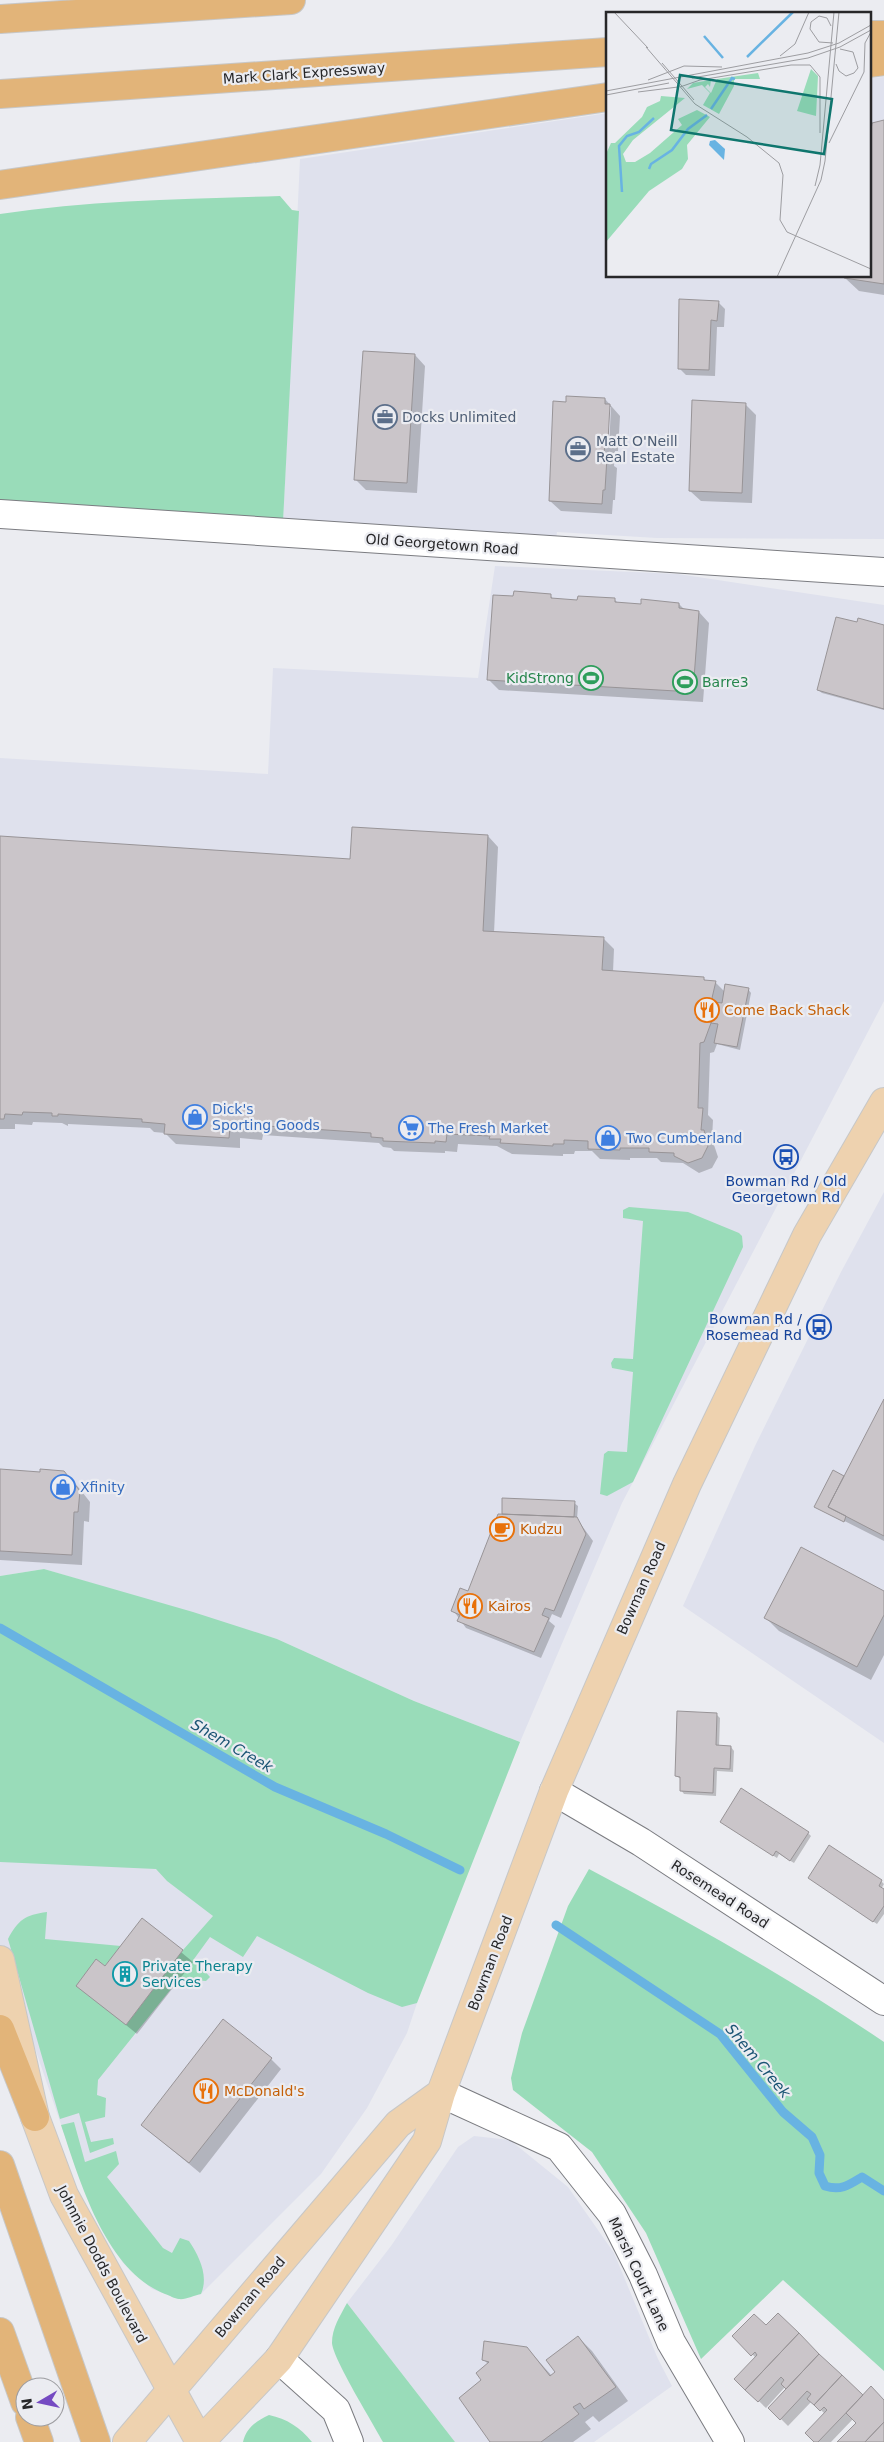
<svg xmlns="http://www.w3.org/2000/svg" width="884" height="2442" viewBox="0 0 884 2442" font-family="'DejaVu Sans',sans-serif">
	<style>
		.built { fill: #dfe1ed }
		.green { fill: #99dcb9 }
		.shadow { fill: #0003; fill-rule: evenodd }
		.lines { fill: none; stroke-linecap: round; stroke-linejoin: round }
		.stream { stroke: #68b3e2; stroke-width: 9 }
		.building { fill: #cac5c9; stroke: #989497 }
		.minor-casing { stroke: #7b7c81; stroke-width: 30 }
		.major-casing { stroke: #c7c7c7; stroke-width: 30 }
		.highway-casing { stroke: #c7c7c7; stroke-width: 30 }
		.minor { stroke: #fff; stroke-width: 28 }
		.major { stroke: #eed2af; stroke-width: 28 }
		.highway { stroke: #e2b479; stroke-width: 28 }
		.labels { text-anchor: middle; stroke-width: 4.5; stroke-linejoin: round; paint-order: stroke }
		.street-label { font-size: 14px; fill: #272729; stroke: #ebecf1 }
		.service-label { font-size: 14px; fill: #4e5e75; stroke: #ebecf1; text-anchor: start }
		.leisure-label { font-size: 14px; fill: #27864d; stroke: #ebecf1; text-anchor: end }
		.food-label { font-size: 14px; fill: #c56008; stroke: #ebecf1; text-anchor: start }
		.shop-label { font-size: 14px; fill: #366cbe; stroke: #ebecf1; text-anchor: start }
		.transit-label { font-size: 14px; fill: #164399; stroke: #ebecf1 }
		.culture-label { font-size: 14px; fill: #0d838f; stroke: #ebecf1; text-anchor: start }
		.water-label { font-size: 15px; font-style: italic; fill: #1b5474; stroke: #ebecf1 }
		.inset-river { fill: none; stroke: #68b3e2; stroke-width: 2.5 }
		.inset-road { fill: none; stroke: #9d9da1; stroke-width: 1 }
		.view { fill: #0f766e; fill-opacity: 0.15; stroke: #0f766e; stroke-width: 2.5 }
		.inset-edge { fill: none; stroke: #272729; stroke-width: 2.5 }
	</style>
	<rect width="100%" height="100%" fill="#ebecf1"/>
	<path class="built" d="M884 77V539L657 538 557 532 556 539 283 522 300 159 608 113V276H870V78Z
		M495 566 678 574 884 605V1001L622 1503 520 1742 414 1701 277 1639 44 1569 0 1576V758L268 774 273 668 478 678Z
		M884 1192V1743L683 1606 755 1446 841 1272Z
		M0 1852 157 1857 231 1908 417 2003 407 2033 367 2108 321 2174 201 2294 179 2299 152 2289 123 2263 101 2228 80 2180 0 1946Z
		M474 2136 510 2140 568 2187 614 2253 658 2359 672 2386 594 2442H455L347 2303 391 2246 458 2147Z"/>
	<path class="green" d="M280 196 292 210 299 211 283 522 127 511 121 507 110 510 0 502V214C92 200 187 199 280 196Z
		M629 1207 688 1212 739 1233 742 1236 743 1247 633 1482 607 1496 600 1494 604 1454 608 1451 627 1452 633 1372 612 1368 611 1363 614 1358 633 1359 643 1221 623 1218V1210Z
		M44 1569 193 1612 277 1639 414 1701 520 1742 417 2003 402 2007 368 1993 257 1936 243 1957 210 1937 194 1959 210 1977 206 1981 179 1979 98 2080 97 2095 106 2098 105 2117 85 2122 91 2142 113 2138 114 2144 90 2153 79 2113 60 2119 8 1939C18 1920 25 1915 47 1912L45 1939 121 1946 105 1966 97 1960 126 2025 183 1950 213 1916 167 1881 156 1869 0 1862V1576Z
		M589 1869C689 1922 790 1978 884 2042V2371L783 2280 701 2359 646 2233 592 2152 513 2090 511 2078 522 2033 568 1906Z
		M74 2122 85 2162 116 2151 119 2164 107 2177 163 2248 172 2253 180 2238 189 2241C199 2256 209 2276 201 2294 195 2295 185 2300 179 2299 175 2299 169 2295 165 2294 105 2270 80 2181 61 2125Z
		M347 2303 455 2442H383C373 2423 333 2359 332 2343 332 2328 340 2316 347 2303Z
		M269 2415C287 2419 300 2427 312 2442H243C246 2428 256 2421 269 2415Z"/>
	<path class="shadow" d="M884 121V295L859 291 845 278 870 276Z
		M718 302 725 309 724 327H717L715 376 686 375 679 368Z
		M415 355 425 366 417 493 366 490 355 479Z
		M605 399 620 416 618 451H615L614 466 617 468 615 500H613L612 514 561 511 550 501 568 403ZM608 407H611L609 447H606Z
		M745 404 756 415 752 503 701 501 690 491Z
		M550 595 554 600 578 601 614 599 619 604H679L685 610 699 612 709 623 703 702 499 690 488 679 514 597Z
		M858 624 884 626V710L822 693 818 690Z
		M488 836 498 847 494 933 604 939 614 949 613 972 703 978 706 981 715 982 725 992 748 989 751 993 740 1050 717 1044 714 1052 710 1053 708 1115 713 1120 712 1139 718 1157 712 1168 699 1173 683 1163 661 1162 657 1158H630V1160L600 1159 592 1151H575L574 1154H563V1156L512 1154 497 1146 458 1144 457 1152 445 1151V1153L394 1151 391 1148 383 1147 379 1143 263 1135 262 1140 240 1138V1148L176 1144 165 1133 154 1132 150 1128 68 1124V1126L62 1123 33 1122 32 1125 15 1124V1129H0V837L351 860Z
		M884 1401V1541L815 1506 845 1478Z
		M0 1470 41 1473 64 1472 75 1483 90 1502 89 1522 84 1521 82 1565 0 1560Z
		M574 1503 578 1506 577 1519 593 1541 561 1618 552 1614 549 1621 555 1626 541 1658 466 1628 453 1610 468 1593 506 1515 504 1513Z
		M884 1592V1655L871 1680 779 1631 766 1618Z
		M717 1715 720 1718 719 1747H731L734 1751 733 1772 717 1771 716 1796 684 1794 681 1790V1779L676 1776Z
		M725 1825 808 1833 811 1836 794 1863 779 1854 777 1858Z
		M813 1881H881L884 1884 881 1889 884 1891V1914L877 1924Z
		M142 1920 193 1962 137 2034 78 1986 106 1968Z
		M271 2059 281 2069 200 2173 142 2125Z
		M766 2327 863 2397 884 2402V2442H839L857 2423 853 2419 831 2442H815L825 2414 812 2401 788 2426 770 2408 788 2389 785 2387 766 2408 736 2379 756 2358 734 2336Z
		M578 2337 592 2351 628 2401 599 2422 593 2416 585 2422 591 2429 573 2442H492L483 2381 488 2364 484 2360 527 2348 552 2376 557 2373Z"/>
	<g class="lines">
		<path class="stream" d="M0 1628 275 1787 386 1834 460 1870
			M556 1925 720 2034 783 2112 812 2137 820 2155 819 2173 825 2186C841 2191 849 2185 862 2177L884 2191"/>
	</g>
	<path class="building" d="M884 120V284L844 278V276H870V138L872 123Z
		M679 299 719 301 717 321 711 320 709 370 678 369Z
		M363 351 415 354 407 483 354 480Z
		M566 396 605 398V404H610L608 441H605L604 456 607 457 605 490H603L602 504 549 501 553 401 566 402Z
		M692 400 746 403 742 493 689 491Z
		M514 591 551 594V598L577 600 578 596 615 598V602L641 604V599L679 603V608L699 611 693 692 487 680 493 595 513 596Z
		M836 617 857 622 858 618 884 625V709L817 690Z
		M352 827 488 835 483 931 604 937 602 970 704 977V980L716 981 712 998 715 1002 711 1023 704 1042 700 1043 698 1108H703L701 1130H704L708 1146 702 1158 688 1163 674 1156V1153L649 1152V1148H620V1150L588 1149V1141L564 1140V1144H553V1146L500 1143 501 1139H489L490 1136 447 1134 446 1142 435 1141V1143L383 1141V1138L371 1137V1133L252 1125V1130L230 1128 229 1138 164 1134 165 1124 142 1122V1119L58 1114V1116H52V1113L23 1112 22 1115 5 1114 4 1119H0V836L350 859Z
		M725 984 749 988 737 1047 714 1043 718 1024 711 1023 715 1002 722 1003Z
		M884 1399V1536L828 1507Z
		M0 1469 40 1472V1469L64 1471 80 1491 78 1512H74L72 1555 0 1551Z
		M833 1470 844 1476 828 1507 846 1516 844 1522 814 1507Z
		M502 1498 575 1501 574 1517 502 1514Z
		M498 1514 577 1517 586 1534 554 1611 545 1608 542 1615 549 1618 534 1652 457 1621 460 1615 451 1611 460 1588 468 1591Z
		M801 1547 884 1591V1615L857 1667 764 1618Z
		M677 1711 717 1713 716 1745 731 1746 730 1769 714 1768 713 1793 680 1791V1777L675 1776Z
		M741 1788 809 1832 790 1861 776 1851 773 1856 720 1822Z
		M829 1845 882 1880 879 1886 884 1889V1906L873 1922 808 1878Z
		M142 1918 183 1950 126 2025 76 1986 96 1959 105 1966Z
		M223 2019 272 2058 189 2163 141 2125Z
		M778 2313 799 2333 745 2390 734 2379 757 2355 755 2352 751 2356 732 2336 754 2314 766 2325Z
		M799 2333 819 2354 786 2389 781 2384 784 2380 781 2377 758 2402 745 2390Z
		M578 2336 616 2387 584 2409 580 2403 573 2407 579 2414 541 2442H490L459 2398 481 2380 476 2373 489 2362 482 2360 484 2341 527 2347 550 2376 555 2372 546 2360Z
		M819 2354 842 2375 814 2405 807 2399 811 2394 807 2391 780 2420 768 2408Z
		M842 2375 863 2395 818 2442H814L805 2433 827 2410 824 2407 820 2411 814 2405Z
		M871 2386 884 2400V2422L865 2442H837L856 2423 846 2413Z
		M884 2422V2442H865Z"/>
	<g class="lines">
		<defs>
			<path id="minor" d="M0 514 884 572
				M554 1791 641 1842 884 2001
				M441 2093 559 2147 612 2214 643 2275 671 2342 730 2442
				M279 2359 336 2410 349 2442"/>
			<path id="major" d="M0 1960 35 2117 64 2195 200 2442
				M127 2442 398 2124 441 2093
				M200 2442 279 2359 427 2141 441 2093 554 1791 687 1484 807 1235 884 1102"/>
			<path id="highway" d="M0 19 291 0
				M870 35H884
				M870 63 884 61
				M0 94 608 52
				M0 185 608 97
				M0 2029 35 2117
				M0 2165 96 2442
				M0 2332 25 2402
				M30 2417 39 2442"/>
		</defs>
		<use href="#minor" class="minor-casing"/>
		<use href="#major" class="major-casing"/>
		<use href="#highway" class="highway-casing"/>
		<use href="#minor" class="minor"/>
		<use href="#major" class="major"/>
		<use href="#highway" class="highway"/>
	</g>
	<defs>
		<symbol id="office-ring" viewBox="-11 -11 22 22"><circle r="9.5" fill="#ebecf1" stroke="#5c6f8a" stroke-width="1.5"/><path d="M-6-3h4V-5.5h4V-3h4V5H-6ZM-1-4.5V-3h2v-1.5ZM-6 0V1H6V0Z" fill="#5c6f8a"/></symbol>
		<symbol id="stadium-ring" viewBox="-11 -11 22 22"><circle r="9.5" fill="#ebecf1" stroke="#2e9e5b" stroke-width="1.5"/><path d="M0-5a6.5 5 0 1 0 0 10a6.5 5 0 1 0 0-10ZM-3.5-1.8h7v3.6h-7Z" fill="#2e9e5b"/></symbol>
		<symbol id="restaurant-ring" viewBox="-11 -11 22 22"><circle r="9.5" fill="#ebecf1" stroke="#e8710a" stroke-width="1.5"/><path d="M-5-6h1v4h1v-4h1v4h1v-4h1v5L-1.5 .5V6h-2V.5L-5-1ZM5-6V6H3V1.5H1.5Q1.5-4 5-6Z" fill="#e8710a"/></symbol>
		<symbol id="shop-ring" viewBox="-11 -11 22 22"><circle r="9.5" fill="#ebecf1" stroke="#3f7fe0" stroke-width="1.5"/><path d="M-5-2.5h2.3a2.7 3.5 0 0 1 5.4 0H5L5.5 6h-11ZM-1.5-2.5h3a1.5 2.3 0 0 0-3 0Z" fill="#3f7fe0"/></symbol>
		<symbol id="supermarket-ring" viewBox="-11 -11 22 22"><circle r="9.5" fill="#ebecf1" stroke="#3f7fe0" stroke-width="1.5"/><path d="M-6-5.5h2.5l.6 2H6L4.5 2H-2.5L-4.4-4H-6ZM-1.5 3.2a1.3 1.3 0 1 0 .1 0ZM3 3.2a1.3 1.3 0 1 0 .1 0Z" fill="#3f7fe0"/></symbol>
		<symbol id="bus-ring" viewBox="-11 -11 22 22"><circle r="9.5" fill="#ebecf1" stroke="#1a4fb4" stroke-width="1.5"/><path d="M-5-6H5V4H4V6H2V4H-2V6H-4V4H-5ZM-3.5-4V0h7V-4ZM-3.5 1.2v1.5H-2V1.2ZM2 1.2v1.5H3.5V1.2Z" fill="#1a4fb4"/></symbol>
		<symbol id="cafe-ring" viewBox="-11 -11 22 22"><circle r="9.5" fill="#ebecf1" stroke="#e8710a" stroke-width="1.5"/><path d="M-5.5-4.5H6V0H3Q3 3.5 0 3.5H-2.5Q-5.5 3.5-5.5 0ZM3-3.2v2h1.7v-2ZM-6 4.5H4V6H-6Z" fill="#e8710a"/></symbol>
		<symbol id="building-ring" viewBox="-11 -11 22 22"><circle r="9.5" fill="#ebecf1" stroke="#0f9aa8" stroke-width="1.5"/><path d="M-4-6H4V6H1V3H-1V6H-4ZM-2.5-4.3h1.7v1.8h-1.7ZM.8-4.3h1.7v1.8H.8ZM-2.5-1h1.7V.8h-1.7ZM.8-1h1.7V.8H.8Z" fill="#0f9aa8"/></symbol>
	</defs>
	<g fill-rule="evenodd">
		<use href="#office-ring" x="371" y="403" width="28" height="28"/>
		<use href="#office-ring" x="564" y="435" width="28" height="28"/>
		<use href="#stadium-ring" x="577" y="664" width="28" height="28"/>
		<use href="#stadium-ring" x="671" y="668" width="28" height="28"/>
		<use href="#restaurant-ring" x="693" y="996" width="28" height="28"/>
		<use href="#shop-ring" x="181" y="1103" width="28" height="28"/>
		<use href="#supermarket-ring" x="397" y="1114" width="28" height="28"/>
		<use href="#shop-ring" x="594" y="1124" width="28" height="28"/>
		<use href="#bus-ring" x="772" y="1143" width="28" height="28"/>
		<use href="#bus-ring" x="805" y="1313" width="28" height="28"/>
		<use href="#shop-ring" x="49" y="1473" width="28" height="28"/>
		<use href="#cafe-ring" x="488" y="1515" width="28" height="28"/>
		<use href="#restaurant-ring" x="456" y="1592" width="28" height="28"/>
		<use href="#building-ring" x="111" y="1960" width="28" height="28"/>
		<use href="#restaurant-ring" x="192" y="2077" width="28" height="28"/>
	</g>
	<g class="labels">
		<g class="street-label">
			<text transform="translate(304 73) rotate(-4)" y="5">Mark Clark Expressway</text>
			<text transform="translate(442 544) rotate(4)" y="5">Old Georgetown Road</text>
			<text transform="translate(641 1588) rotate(-66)" y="5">Bowman Road</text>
			<text transform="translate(720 1894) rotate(33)" y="5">Rosemead Road</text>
			<text transform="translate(490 1963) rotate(-69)" y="5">Bowman Road</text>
			<text transform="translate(102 2264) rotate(62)" y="5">Johnnie Dodds Boulevard</text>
			<text transform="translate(639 2274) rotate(65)" y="5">Marsh Court Lane</text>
			<text transform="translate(250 2297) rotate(-50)" y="5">Bowman Road</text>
		</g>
		<g class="service-label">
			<text x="402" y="422">Docks Unlimited</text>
			<text x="596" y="446">Matt O'Neill<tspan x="596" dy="16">Real Estate</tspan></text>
		</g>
		<g class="leisure-label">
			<text x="574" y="683">KidStrong</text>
			<text x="702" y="687" text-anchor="start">Barre3</text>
		</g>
		<g class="food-label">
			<text x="724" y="1015">Come Back Shack</text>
			<text x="520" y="1534">Kudzu</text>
			<text x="488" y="1611">Kairos</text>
			<text x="224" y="2096">McDonald's</text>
		</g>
		<g class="shop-label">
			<text x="212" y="1114">Dick's<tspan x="212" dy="16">Sporting Goods</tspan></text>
			<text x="428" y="1133">The Fresh Market</text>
			<text x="626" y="1143">Two Cumberland</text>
			<text x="80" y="1492">Xfinity</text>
		</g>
		<g class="transit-label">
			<text x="786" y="1186">Bowman Rd / Old<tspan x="786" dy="16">Georgetown Rd</tspan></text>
			<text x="802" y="1324" text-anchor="end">Bowman Rd /<tspan x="802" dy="16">Rosemead Rd</tspan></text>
		</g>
		<g class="culture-label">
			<text x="142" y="1971">Private Therapy<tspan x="142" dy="16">Services</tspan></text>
		</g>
		<g class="water-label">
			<text transform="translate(232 1746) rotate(30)" y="5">Shem Creek</text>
			<text transform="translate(758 2061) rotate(50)" y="5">Shem Creek</text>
		</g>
	</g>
	<g transform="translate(606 12)">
		<rect width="265" height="265" fill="#ebecf1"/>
		<path d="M205 57 212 64 210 104 191 99ZM152 61 154 67H128V74L113 102 97 93 104 81 96 73 81 77 87 71 105 68 104 75 102 72 99 75 105 81 111 67ZM55 84 79 86 27 128 17 142 20 150H29L44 141 76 113 72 107 91 98 104 105 81 133 82 147 76 157 43 179 0 230V142L5 131H9L36 105 41 95 54 89Z" fill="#99dcb9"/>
		<path d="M109 128 119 137 118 148 103 133 104 129Z" fill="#68b3e2"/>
		<path class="inset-river" d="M98 24 117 46M141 45 187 0M105 97 126 66 129 67M43 157 45 152 66 138 82 117 101 103M16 180 13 134 21 124 33 120 48 106"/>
		<path class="inset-road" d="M8 0 42 36M225 14 221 6 213 4 205 10 204 17 213 30 227 31M40 35 89 92 141 125 173 151 177 163 174 208 181 220 265 257M174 44 189 32 203 0M56 51 88 88M230 52 233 59 240 64 248 61 252 56 247 40 234 37M185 53H204L214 65V121M86 66 202 46 234 35 265 18M42 68 78 54 116 55M74 75 94 68 185 53M0 79 202 41 233 31 265 13M32 80 72 75M0 83 63 71M223 131 258 60 259 31 265 20M219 149 233 0M214 153 228 0M209 174 214 153M171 265 215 168 219 149"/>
		<path class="view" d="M74 63 226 87 218 142 65 118Z"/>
		<rect width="265" height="265" class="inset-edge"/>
	</g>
	<g transform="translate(40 2402) rotate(261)"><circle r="24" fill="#ebecf1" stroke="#9d9da1"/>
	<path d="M0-4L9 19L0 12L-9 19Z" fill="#754ac2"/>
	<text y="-8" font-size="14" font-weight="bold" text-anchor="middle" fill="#272729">N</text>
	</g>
</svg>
